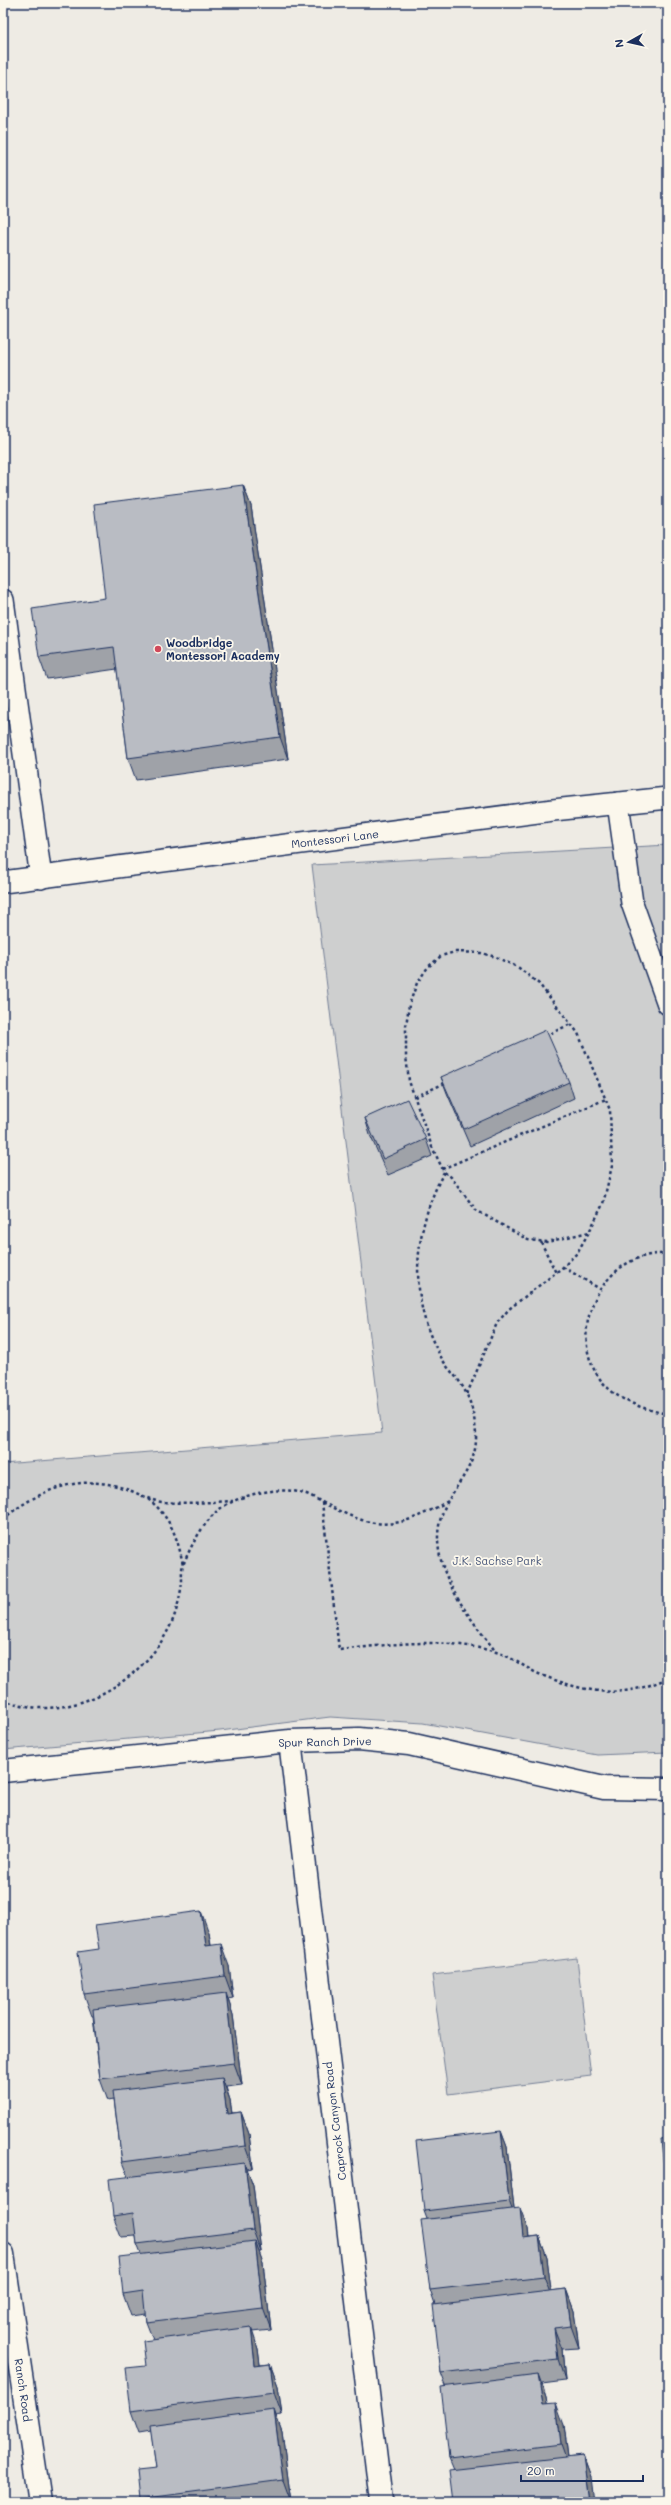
<svg xmlns="http://www.w3.org/2000/svg" width="671" height="2505" viewBox="0 0 671 2505" font-family="Mali,sans-serif">
	<style>
		.green { fill: #cecfcf; stroke: #747f96 }
		.lines { fill: none; stroke-linecap: round; stroke-linejoin: round }
		.lane-casing { stroke: #1b2f5e; stroke-width: 24 }
		.street-casing { stroke: #1b2f5e; stroke-width: 25 }
		.secondary-casing { stroke: #1b2f5e; stroke-width: 25 }
		.path { stroke: #1b2f5e; stroke-width: 2.5; stroke-dasharray: 3 3; stroke-linecap: butt }
		.lane { stroke: #fbf7ec; stroke-width: 21 }
		.street { stroke: #fbf7ec; stroke-width: 22 }
		.secondary { stroke: #fbf7ec; stroke-width: 22 }
		.wall { fill: #9fa2a8; stroke: #1b2f5e }
		.shaded-wall { fill: #828488; stroke: #1b2f5e }
		.building { fill: #b9bcc3; stroke: #1b2f5e }
		.poi-dot { fill: #d1495b; stroke: #fbf7ec; stroke-width: 1.5 }
		.labels { text-anchor: middle; stroke-width: 3.5; stroke-linejoin: round; paint-order: stroke }
		.poi-label { font-size: 11px; font-weight: bold; fill: #1b2f5e; stroke: #fbf7ec; text-anchor: start }
		.street-label { font-size: 11px; fill: #1b2f5e; stroke: #fbf7ec }
		.park-label { font-size: 11px; fill: #48577a; stroke: #fbf7ec }
	</style>
	<rect width="100%" height="100%" fill="#eeebe4"/>
	<filter id="ink" filterUnits="userSpaceOnUse"><feTurbulence type="fractalNoise" baseFrequency=".025" numOctaves="2"/><feDisplacementMap in="SourceGraphic" scale="8" xChannelSelector="R" yChannelSelector="G"/><feConvolveMatrix kernelMatrix="1 2 1 2 8 2 1 2 1" color-interpolation-filters="sRGB"/></filter>
	<g filter="url(#ink)">
		<path class="green" d="M668 845V1752L597 1755 423 1723 330 1717 220 1731 3 1750V1464L382 1433 312 865Z
			M577 1958 591 2076 448 2094 432 1975Z"/>
		<g class="lines">
			<defs>
				<path id="lane" d="M3 600 41 878
					M618 803 632 903 668 1004
					M3 882 553 810 668 798"/>
				<path id="street" d="M290 1741 381 2502
					M3 1771 290 1741 359 1739 409 1744 604 1788 668 1789"/>
				<path id="secondary" d="M3 2254 40 2502"/>
			</defs>
			<use href="#lane" class="lane-casing"/>
			<use href="#street" class="street-casing"/>
			<use href="#secondary" class="secondary-casing"/>
			<path class="path" d="M545 1036 571 1024
				M415 1097 445 1083
				M442 1169 606 1099
				M444 1172C412 1232 407 1303 444 1362 449 1370 456 1376 461 1384 471 1399 475 1417 476 1435 477 1463 461 1478 448 1501 417 1555 465 1611 496 1652
				M541 1242 556 1273
				M668 1254C599 1249 560 1341 607 1387 623 1403 647 1410 668 1414
				M563 1267 600 1289
				M467 1394 497 1323 509 1309 563 1267 577 1253 589 1232 603 1204 612 1166 610 1110 578 1033 539 984 519 968 496 957 481 953 455 952 441 956 428 967 417 983 409 1005 406 1026V1056L409 1081 432 1147 444 1172 451 1177 476 1210 528 1240 547 1242 589 1232
				M148 1499C170 1516 178 1538 183 1565
				M322 1502C375 1531 396 1531 448 1501
				M3 1519C37 1491 79 1473 123 1488 137 1492 149 1501 163 1502 186 1504 211 1502 233 1501
				M3 1701C15 1703 27 1707 39 1708 96 1710 154 1669 174 1617 178 1606 181 1592 182 1581 182 1575 181 1568 184 1563 190 1547 206 1518 221 1508 242 1494 278 1486 303 1493 309 1494 316 1499 322 1502L339 1650C393 1644 442 1637 496 1652 511 1656 525 1668 539 1674 587 1693 620 1700 668 1678"/>
			<use href="#lane" class="lane"/>
			<use href="#street" class="street"/>
			<use href="#secondary" class="secondary"/>
		</g>
		<path class="wall" d="M243 485 251 506 288 759 136 780 128 758 117 669 47 679 39 657 105 598Z
			M441 1077 569 1082 574 1098 470 1146 447 1093Z
			M365 1118 426 1139 432 1156 388 1175 370 1135Z
			M209 1933 211 1945 229 1966 233 1998 228 1999 233 2015 242 2085 226 2087 230 2100 232 2113 241 2112 249 2134 253 2168 247 2169 253 2185 261 2252H259L263 2263 271 2330 252 2332 258 2349 260 2365 270 2364 278 2386 282 2415 276 2416 282 2432 291 2502H141L140 2499 156 2469 151 2431 139 2433 131 2411 146 2366 153 2340 146 2322 145 2314 131 2316 123 2294 141 2254 137 2244 136 2236 121 2237 113 2216 128 2177 122 2162 114 2100 108 2101 100 2079 93 2016H92L84 1994 99 1949Z
			M501 2131 507 2147 514 2208 528 2229 529 2237 539 2236 547 2258 551 2291 566 2289 574 2311 579 2348 562 2349 565 2381 542 2384 546 2397 547 2404 564 2425 568 2457 583 2455 591 2477 454 2470 449 2458 446 2386 441 2373 435 2305 430 2290 427 2219 424 2211Z
			M668 2138V2185L665 2177Z"/>
		<path class="shaded-wall" d="M243 485 251 506 288 759 280 737Z
			M201 1911 209 1933 214 1968 206 1946Z
			M221 1944 229 1966 233 1998 225 1976Z
			M226 1993 233 2015 242 2085 234 2063Z
			M222 2078 230 2100 235 2136 227 2114Z
			M241 2112 249 2134 253 2168 245 2146Z
			M501 2131 507 2147 515 2217 509 2201Z
			M245 2163 253 2185 261 2252 253 2230Z
			M520 2208 528 2229 531 2260 523 2238Z
			M539 2236 547 2258 552 2298 544 2277Z
			M255 2241 263 2263 271 2330 263 2308Z
			M566 2289 574 2311 579 2348 571 2326Z
			M251 2327 258 2349 263 2388 255 2366Z
			M554 2328 562 2349 565 2381 558 2359Z
			M270 2364 278 2386 282 2415 274 2393Z
			M538 2375 546 2397 551 2426 543 2404Z
			M556 2403 564 2425 569 2466 561 2444Z
			M274 2410 282 2432 291 2502 283 2480Z
			M583 2455 591 2477 594 2502H589Z"/>
		<path class="building" d="M243 485 280 737 128 758 114 647 39 657 32 609 105 598 94 504Z
			M546 1030 569 1082 464 1129 441 1077Z
			M407 1099 426 1139 383 1159 365 1118Z
			M201 1911 206 1946 221 1944 225 1976 84 1994 78 1952 99 1949 95 1925Z
			M226 1993 234 2063 100 2079 93 2009Z
			M222 2078 227 2114 241 2112 245 2146 122 2162 113 2091Z
			M501 2131 509 2201 424 2211 416 2141Z
			M668 2138V2177H665L661 2139Z
			M245 2163 253 2230 137 2244 133 2213 113 2216 109 2179Z
			M520 2208 523 2238 539 2236 544 2277 430 2290 421 2220Z
			M255 2241 263 2308 146 2322 143 2291 123 2294 119 2257Z
			M566 2289 571 2326 554 2328 558 2359 441 2373 433 2305Z
			M251 2327 255 2366 270 2364 274 2393 131 2411 126 2368 146 2366 143 2341Z
			M538 2375 543 2404 556 2403 561 2444 449 2458 441 2387Z
			M274 2410 283 2480 140 2499 137 2471 156 2469 150 2426Z
			M583 2455 589 2502H453L449 2470Z
			M279 2500 280 2502H262Z"/>
	</g>
	<circle class="poi-dot" cx="158" cy="649" r="4"/>
	<g class="labels">
		<g class="poi-label">
			<text x="166" y="647">Woodbridge<tspan x="166" dy="13">Montessori Academy</tspan></text>
		</g>
		<g class="street-label">
			<text transform="translate(335 839) rotate(-7)" y="4">Montessori Lane</text>
			<text transform="translate(325 1742) rotate(-1)" y="4">Spur Ranch Drive</text>
			<text transform="translate(335 2121) rotate(-97)" y="4">Caprock Canyon Road</text>
			<text transform="translate(23 2390) rotate(82)" y="4">Ranch Road</text>
		</g>
		<g class="park-label">
			<text x="497" y="1565">J.K. Sachse Park</text>
		</g>
	</g>
	<rect width="671" height="2505" fill="none" stroke="#fbf7ec" stroke-width="16"/>
	<rect x="8" y="8" width="655" height="2489" fill="none" stroke="#1b2f5e" stroke-width="1.5" filter="url(#ink)"/>
	<g transform="translate(629 42) rotate(262)" stroke="#fbf7ec" stroke-width="3" paint-order="stroke">
	<path d="M0-3L7 15L0 10L-7 15Z" fill="#1b2f5e"/>
	<text y="-6" font-size="11" font-weight="bold" text-anchor="middle" fill="#1b2f5e">N</text>
	</g>
	<path d="M521 2475v6h122v-6" fill="none" stroke="#1b2f5e" stroke-width="2"/>
	<text x="527" y="2475" font-size="12" fill="#1b2f5e" stroke="#fbf7ec" stroke-width="3" paint-order="stroke">20 m</text>
</svg>
